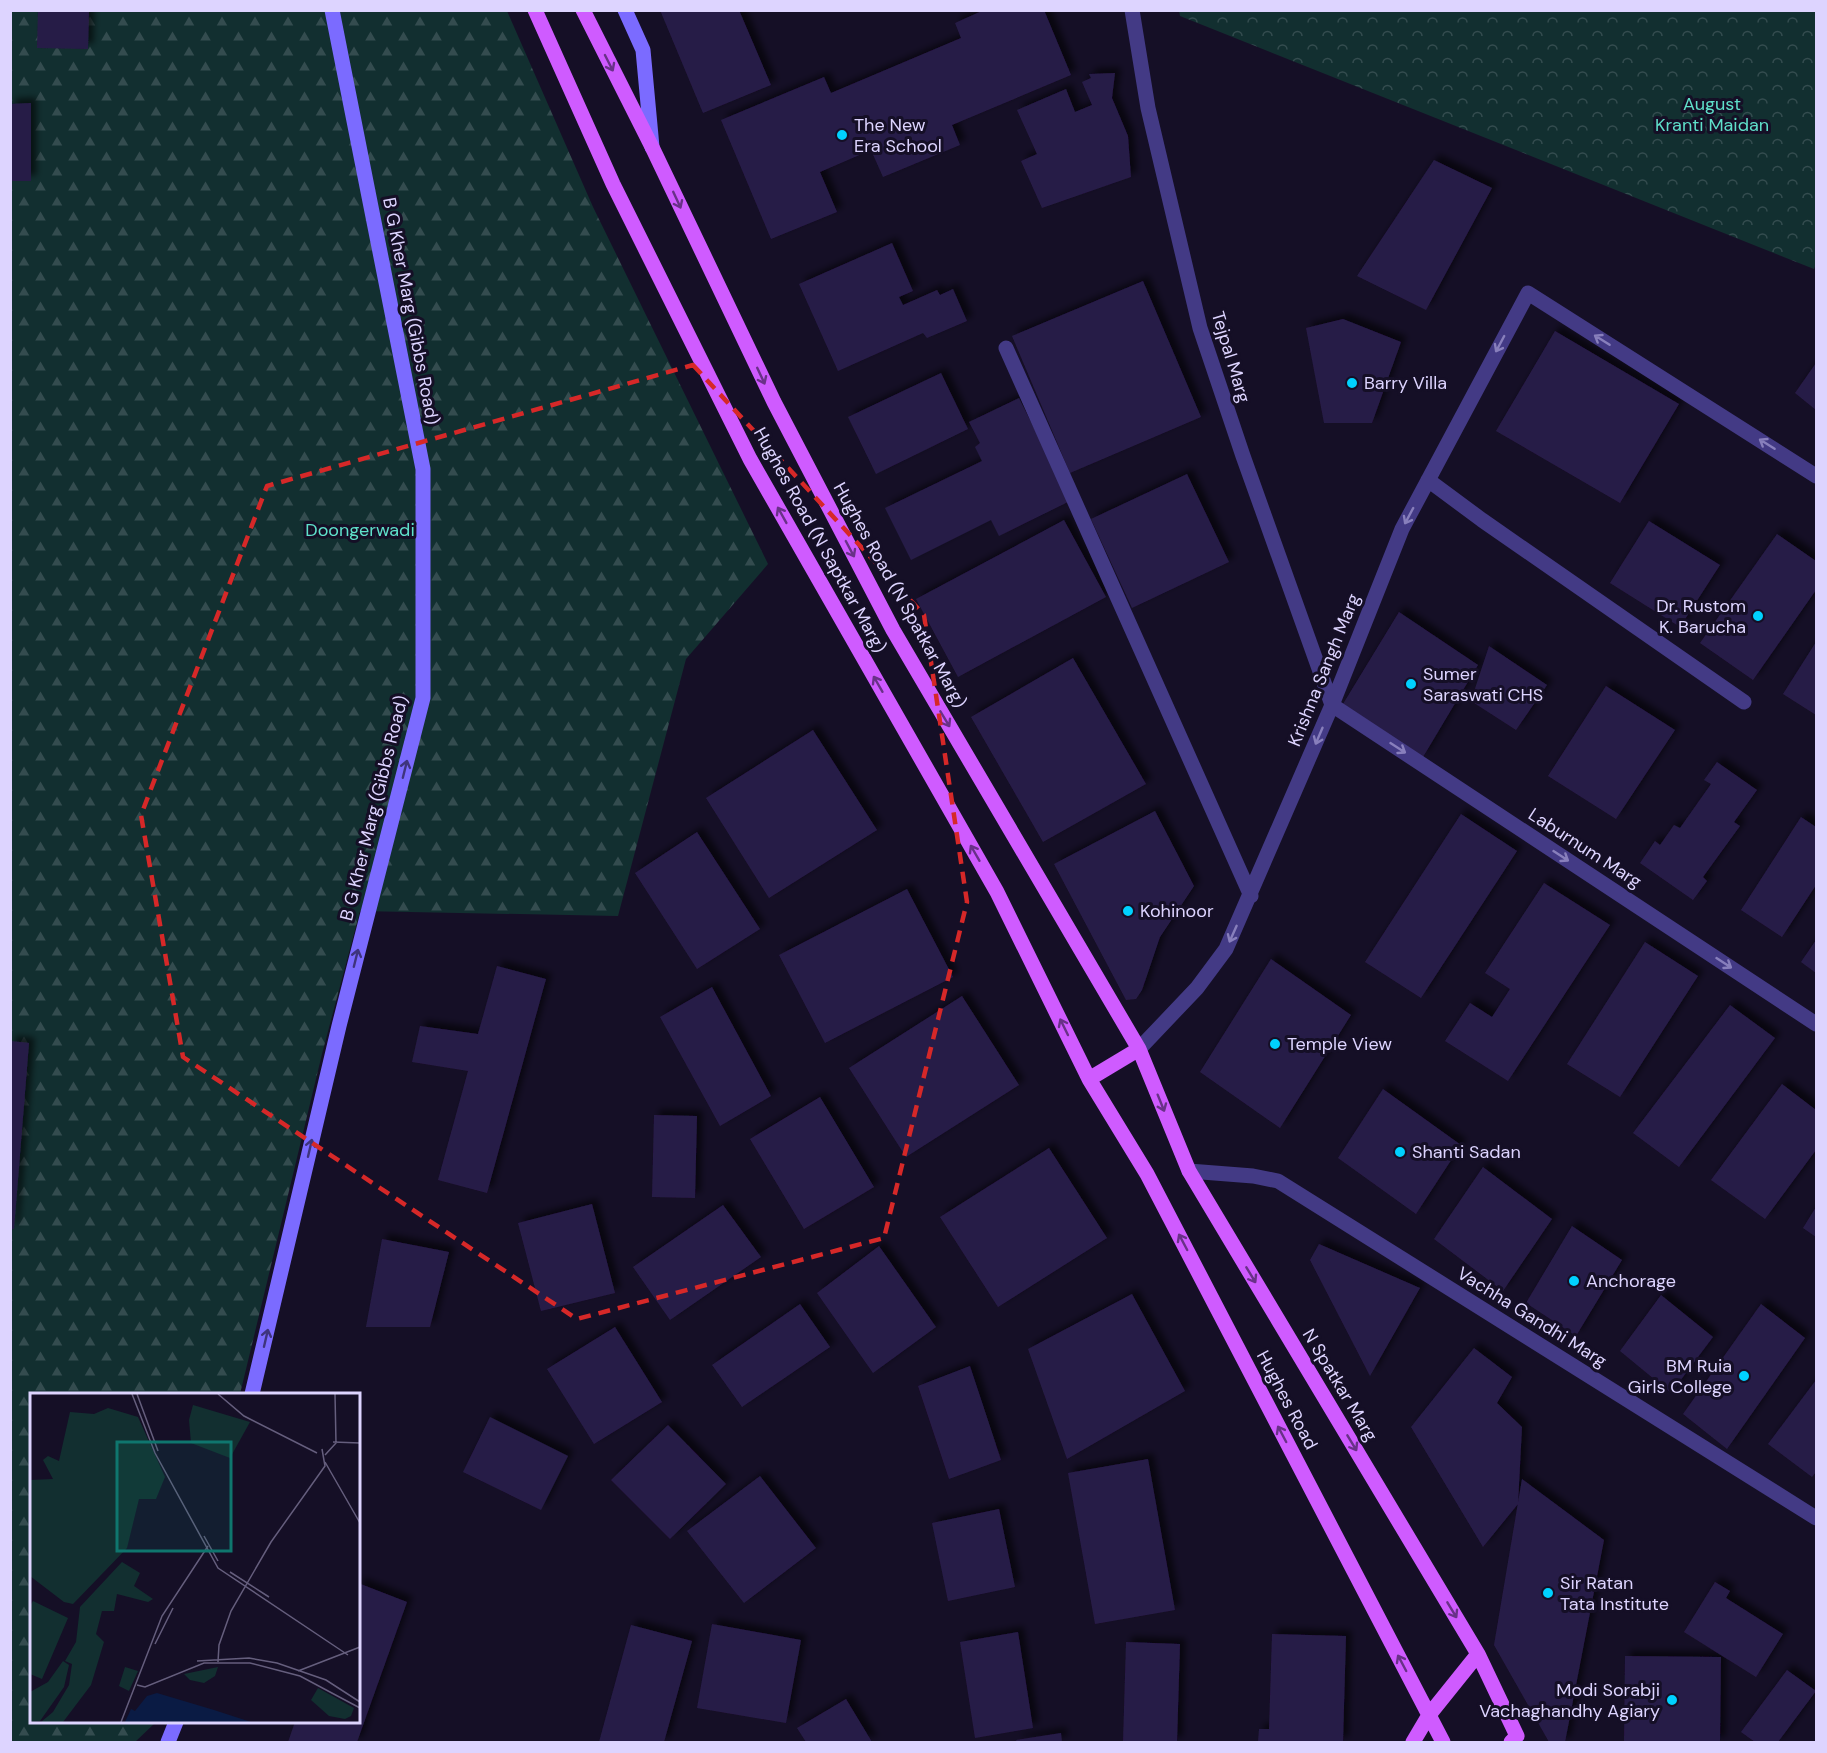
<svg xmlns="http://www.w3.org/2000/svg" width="1827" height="1753" viewBox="0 0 1827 1753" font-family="'DM Sans',sans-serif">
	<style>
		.forest { fill: url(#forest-firs) }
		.park { fill: url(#park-crowns) }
		.building { fill: #281b47; filter: url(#shadow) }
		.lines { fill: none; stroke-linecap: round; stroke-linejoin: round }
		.street { stroke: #433a85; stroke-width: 15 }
		.secondary { stroke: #7b6bff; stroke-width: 15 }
		.primary { stroke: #cf5bff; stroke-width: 15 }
		.oneway { stroke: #693188 }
		.oneway2 { stroke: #887fbc }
		.oneway3 { stroke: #3e347d }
		.marked { fill: none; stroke: #d62828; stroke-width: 4.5; stroke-dasharray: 12 8; stroke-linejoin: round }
		.poi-dot { fill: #00d1ff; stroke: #150f26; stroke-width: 2 }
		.labels { text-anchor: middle; stroke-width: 6; stroke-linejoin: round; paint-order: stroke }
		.park-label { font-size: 18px; fill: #5fe0ca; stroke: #150f26 }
		.poi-label { font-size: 18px; fill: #ddd4ff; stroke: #150f26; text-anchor: start }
		.street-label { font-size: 18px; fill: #ddd4ff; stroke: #150f26 }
		.inset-road { fill: none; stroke: #655e7d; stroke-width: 1.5 }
		.view { fill: #0f766e; fill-opacity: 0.15; stroke: #0f766e; stroke-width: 3 }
		.inset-edge { fill: none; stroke: #ddd4ff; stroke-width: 3 }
	</style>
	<defs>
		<pattern id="forest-firs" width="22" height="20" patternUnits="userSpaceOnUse" patternTransform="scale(1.5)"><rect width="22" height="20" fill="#122f30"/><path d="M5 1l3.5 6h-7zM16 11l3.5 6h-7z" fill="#344c4f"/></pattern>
		<pattern id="park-crowns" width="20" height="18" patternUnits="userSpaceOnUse" patternTransform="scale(1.5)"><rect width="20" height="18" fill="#122f30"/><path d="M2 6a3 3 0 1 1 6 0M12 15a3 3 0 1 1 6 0" fill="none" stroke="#344c4f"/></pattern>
		<filter id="shadow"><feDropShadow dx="5.5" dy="-5.5" stdDeviation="3" flood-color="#0009"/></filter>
	</defs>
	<rect width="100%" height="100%" fill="#150f26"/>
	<path class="forest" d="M11 11H507L593 207 768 564 686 659 618 916 360 911 322 1054 240 1394H32V1722H156L135 1742H11Z"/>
	<path class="park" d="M1179 11H1816V264L1814 269 1180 16Z"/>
	<path class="building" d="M38 10H89L88 49 37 48Z
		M660 10H739L771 85 703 113Z
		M984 10H1044L1071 75 952 125 960 145 883 177 871 150 820 172 837 212 771 239 721 120 824 77 831 93 961 38 955 23Z
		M1115 73 1112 98 1128 136 1131 177 1042 208 1021 161 1037 154 1017 110 1066 89 1075 112 1092 105 1082 82 1091 78 1089 74Z
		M31 103V181H10V104Z
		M1434 160 1492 188 1426 310 1357 276Z
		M892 243 913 291 899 297 903 305 937 290 940 295 953 289 967 321 927 338 923 333 838 371 799 284Z
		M1143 281 1201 417 1070 473 1012 336Z
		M1343 319 1401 342 1372 423H1324L1306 328Z
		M1555 331 1679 404 1620 503 1496 431Z
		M1816 363V410L1795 393Z
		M941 373 968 429 876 474 848 417Z
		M1019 398 1070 501 999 536 991 520 911 560 885 508 982 461 975 447 980 443 969 422Z
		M1187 474 1229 562 1132 608 1091 519Z
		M1064 520 1106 597 958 677 916 599Z
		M1649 521 1720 565 1680 627 1610 583Z
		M1777 534 1816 561V590L1753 680 1700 643Z
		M1399 612 1478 665 1423 757 1343 704Z
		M1816 642V715L1783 694Z
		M1489 646 1547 685 1516 730 1471 701Z
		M1073 658 1146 784 1043 842 971 717Z
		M1606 686 1675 730 1616 819 1548 776Z
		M813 730 877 830 769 898 706 798Z
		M1717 762 1757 790 1734 822 1740 826 1703 877 1707 881 1693 900 1640 863 1655 841 1660 845 1674 825 1680 828 1711 784 1704 780Z
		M1155 811 1194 886 1160 937 1142 990 1136 999 1126 1000 1054 864Z
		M1461 814 1517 851 1421 998 1365 962Z
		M1801 817 1816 827V885L1782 937 1741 910Z
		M697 832 760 929 697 969 635 873Z
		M1544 883 1610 925 1508 1081 1445 1041 1470 1003 1492 1017 1510 989 1485 973Z
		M907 889 953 977 825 1043 779 955Z
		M1816 940V973L1801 962Z
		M1645 942 1698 976 1620 1097 1567 1064Z
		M1271 959 1351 1015 1280 1128 1200 1072Z
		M497 966 546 979 487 1193 438 1180 468 1071 412 1062 420 1026 478 1034Z
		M712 987 771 1096 720 1126 660 1017Z
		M962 996 1019 1085 906 1157 849 1068Z
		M1730 1005 1775 1038 1679 1167 1633 1133Z
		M10 1041 29 1043 14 1229H10Z
		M1782 1084 1816 1110V1150L1765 1219 1711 1180Z
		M1383 1089 1461 1145 1416 1214 1338 1158Z
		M820 1097 874 1187 804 1229 750 1139Z
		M654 1115 697 1116 695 1198 652 1197Z
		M1049 1148 1107 1238 998 1307 940 1217Z
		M1483 1167 1552 1219 1503 1291 1434 1239Z
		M592 1204 615 1293 541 1311 518 1223Z
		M723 1205 761 1257 670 1320 633 1267Z
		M1816 1207V1237L1803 1228Z
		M1572 1226 1622 1260 1576 1336 1526 1303Z
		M382 1239 449 1252 430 1327H366Z
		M1319 1244 1420 1288 1370 1376 1310 1260Z
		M879 1246 936 1327 873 1373 817 1293Z
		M1132 1294 1185 1391 1067 1459 1028 1349Z
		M1661 1295 1713 1337 1671 1393 1620 1351Z
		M800 1304 830 1347 742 1407 712 1365Z
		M1761 1304 1805 1338 1727 1449 1683 1414Z
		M615 1327 662 1402 594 1444 547 1369Z
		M1474 1348 1512 1377 1497 1403 1522 1427 1518 1504 1483 1547 1411 1427Z
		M970 1366 1001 1460 949 1479 918 1386Z
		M1816 1380V1472L1812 1477 1768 1444Z
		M490 1417 568 1456 541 1510 463 1472Z
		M668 1425 726 1484 670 1539 611 1480Z
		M1148 1459 1175 1610 1095 1624 1068 1473Z
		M760 1476 816 1548 744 1603 687 1531Z
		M1522 1479 1604 1540 1565 1742H1549L1494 1645Z
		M999 1509 1015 1587 948 1601 932 1523Z
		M1715 1582 1730 1591 1726 1598 1783 1634 1756 1677 1684 1632Z
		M358 1583 407 1602 357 1742H288L295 1722H358Z
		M712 1624 801 1640 786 1723 697 1708Z
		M631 1625 692 1641 664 1742H599Z
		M1018 1632 1033 1728 975 1738 960 1642Z
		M1272 1634 1346 1636 1343 1742H1258L1259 1729H1269Z
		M1126 1642 1180 1644 1177 1742H1123Z
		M1625 1656 1721 1657 1720 1742H1624Z
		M1787 1670 1816 1691 1778 1742H1755L1741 1732Z
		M846 1699 872 1742H806L797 1728Z
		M1061 1733 1062 1742H1017L1016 1740Z"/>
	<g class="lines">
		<path class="street" d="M1132 10 1148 108 1200 328 1243 456 1332 705 1816 1024
			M1006 348 1251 896
			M1428 480 1482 520 1744 702
			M1139 1049 1197 988 1226 949 1332 705 1402 529 1528 293 1816 476
			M1189 1171 1253 1176 1278 1181 1816 1518"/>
		<path class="secondary" d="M625 10 643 50 652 147
			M252 1394 339 1026 423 698V469L332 10
			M168 1742 176 1722"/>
		<path class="primary" d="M535 10 613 184 750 459 997 892 1089 1079 1147 1174 1443 1742
			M583 10 652 147 774 402 893 630 1139 1049 1189 1171 1478 1654 1517 1736 1511 1742
			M1089 1079 1139 1049
			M1413 1742 1429 1715 1478 1654"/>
	</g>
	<defs><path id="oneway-shaft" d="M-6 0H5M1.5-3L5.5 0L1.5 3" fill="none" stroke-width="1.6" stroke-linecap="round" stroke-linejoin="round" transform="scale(1.5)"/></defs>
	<g class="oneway">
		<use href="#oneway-shaft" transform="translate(609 63) rotate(63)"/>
		<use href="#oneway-shaft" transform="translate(677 200) rotate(65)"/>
		<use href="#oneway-shaft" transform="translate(761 376) rotate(65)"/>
		<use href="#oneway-shaft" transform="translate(782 515) rotate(-119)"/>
		<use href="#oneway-shaft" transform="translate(850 549) rotate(62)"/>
		<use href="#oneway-shaft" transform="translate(878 684) rotate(-120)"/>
		<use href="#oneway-shaft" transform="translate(945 719) rotate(59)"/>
		<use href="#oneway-shaft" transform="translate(975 853) rotate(-120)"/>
		<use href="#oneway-shaft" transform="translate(1064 1027) rotate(-116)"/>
		<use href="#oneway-shaft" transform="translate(1161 1103) rotate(68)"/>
		<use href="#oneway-shaft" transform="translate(1183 1242) rotate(-118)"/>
		<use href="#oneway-shaft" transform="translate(1251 1275) rotate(59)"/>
		<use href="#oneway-shaft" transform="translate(1282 1434) rotate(-118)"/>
		<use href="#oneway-shaft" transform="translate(1352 1443) rotate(59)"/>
		<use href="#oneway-shaft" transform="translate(1452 1610) rotate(59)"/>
		<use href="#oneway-shaft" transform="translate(1402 1663) rotate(-118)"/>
	</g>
	<g class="oneway2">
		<use href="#oneway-shaft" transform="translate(1602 340) rotate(-148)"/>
		<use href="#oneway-shaft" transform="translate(1500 344) rotate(118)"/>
		<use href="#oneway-shaft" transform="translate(1767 444) rotate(-148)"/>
		<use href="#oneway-shaft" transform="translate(1409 516) rotate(118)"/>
		<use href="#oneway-shaft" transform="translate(1319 736) rotate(113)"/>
		<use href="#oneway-shaft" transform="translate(1398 748) rotate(33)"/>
		<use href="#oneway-shaft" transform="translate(1561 856) rotate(33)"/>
		<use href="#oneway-shaft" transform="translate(1233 934) rotate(114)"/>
		<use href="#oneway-shaft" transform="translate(1724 963) rotate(33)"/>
	</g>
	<g class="oneway3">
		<use href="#oneway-shaft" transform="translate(405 769) rotate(-76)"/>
		<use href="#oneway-shaft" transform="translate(356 958) rotate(-76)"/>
		<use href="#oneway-shaft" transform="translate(310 1148) rotate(-77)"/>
		<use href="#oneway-shaft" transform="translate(266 1338) rotate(-77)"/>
	</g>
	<path class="marked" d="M693 365 924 615 967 902 884 1238 577 1319 183 1057 141 815 267 486Z"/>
	<g class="poi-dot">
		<circle cx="842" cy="135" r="6"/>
		<circle cx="1352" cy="383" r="6"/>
		<circle cx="1758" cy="616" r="6"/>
		<circle cx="1411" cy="684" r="6"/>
		<circle cx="1128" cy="911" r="6"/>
		<circle cx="1275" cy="1044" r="6"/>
		<circle cx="1400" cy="1152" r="6"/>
		<circle cx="1574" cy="1281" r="6"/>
		<circle cx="1744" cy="1376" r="6"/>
		<circle cx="1548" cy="1593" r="6"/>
		<circle cx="1672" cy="1700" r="6"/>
	</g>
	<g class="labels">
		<g class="park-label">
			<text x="1712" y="110">August<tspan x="1712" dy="21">Kranti Maidan</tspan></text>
			<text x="360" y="536">Doongerwadi</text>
		</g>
		<g class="poi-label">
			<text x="854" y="131">The New<tspan x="854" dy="21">Era School</tspan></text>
			<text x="1364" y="389">Barry Villa</text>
			<text x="1746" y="612" text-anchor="end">Dr. Rustom<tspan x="1746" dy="21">K. Barucha</tspan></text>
			<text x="1423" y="680">Sumer<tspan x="1423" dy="21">Saraswati CHS</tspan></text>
			<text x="1140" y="917">Kohinoor</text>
			<text x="1287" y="1050">Temple View</text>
			<text x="1412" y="1158">Shanti Sadan</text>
			<text x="1586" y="1287">Anchorage</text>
			<text x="1732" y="1372" text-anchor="end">BM Ruia<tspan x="1732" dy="21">Girls College</tspan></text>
			<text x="1560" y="1589">Sir Ratan<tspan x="1560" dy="21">Tata Institute</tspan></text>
			<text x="1660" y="1696" text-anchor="end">Modi Sorabji<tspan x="1660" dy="21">Vachaghandhy Agiary</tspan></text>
		</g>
		<g class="street-label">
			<text transform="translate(411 311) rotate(79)" y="6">B G Kher Marg (Gibbs Road)</text>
			<text transform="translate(1231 357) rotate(73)" y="6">Tejpal Marg</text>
			<text transform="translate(820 540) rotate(61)" y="6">Hughes Road (N Saptkar Marg)</text>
			<text transform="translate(900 595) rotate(61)" y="6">Hughes Road (N Spatkar Marg)</text>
			<text transform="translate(1324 670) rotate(-68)" y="6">Krishna Sangh Marg</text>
			<text transform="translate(374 808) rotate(-76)" y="6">B G Kher Marg (Gibbs Road)</text>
			<text transform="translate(1585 848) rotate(33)" y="6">Laburnum Marg</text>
			<text transform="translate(1532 1317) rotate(32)" y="6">Vachha Gandhi Marg</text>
			<text transform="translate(1340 1385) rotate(59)" y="6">N Spatkar Marg</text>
			<text transform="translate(1287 1400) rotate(62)" y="6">Hughes Road</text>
		</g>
	</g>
	<g transform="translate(30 1393)">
		<rect width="330" height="330" fill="#150f26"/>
		<path d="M78 15 108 24 135 84 126 106H109L97 155 43 211 34 209 0 183V87L23 86 13 67 18 63 29 68 40 19 64 21ZM92 169 110 180 104 193 123 206 118 209 87 201 84 218H72L66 241 74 249 61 292 33 329H11L23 319 39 292 42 271 35 268 46 249 50 214Z" fill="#122f30"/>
		<path d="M163 12 220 29 200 65 161 50 159 27ZM3 208 38 225 12 286 0 281V213ZM33 268 39 272 34 294 10 328 0 329V299L18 289ZM95 274 108 278 99 298 89 293ZM188 274 185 283 174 290 160 287 154 281ZM288 295 324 315 321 323 315 326 299 323 281 307Z" fill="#122f30"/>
		<path d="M127 300 184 317 221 329H95L101 316 105 318 117 303Z" fill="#0a1b44"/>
		<path class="inset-road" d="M102 1 125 60 188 175 318 262M107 1 128 58M188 1 214 23 287 60M303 49 330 50M295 62 306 50 305 1M295 69 330 130M174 143 188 168M200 179 239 204M125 251 143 215M167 268 219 265 247 270 296 287 330 309M188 269 189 252 201 218 241 149 295 73 292 56M268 278 330 254M107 292 115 294 174 270H220L270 283 330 315M91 329 132 223 178 153"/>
		<path class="view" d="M87 49H201V158H87Z"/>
		<rect width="330" height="330" class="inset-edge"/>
	</g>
	<rect width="1827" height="1753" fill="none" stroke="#ddd4ff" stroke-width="24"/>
</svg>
